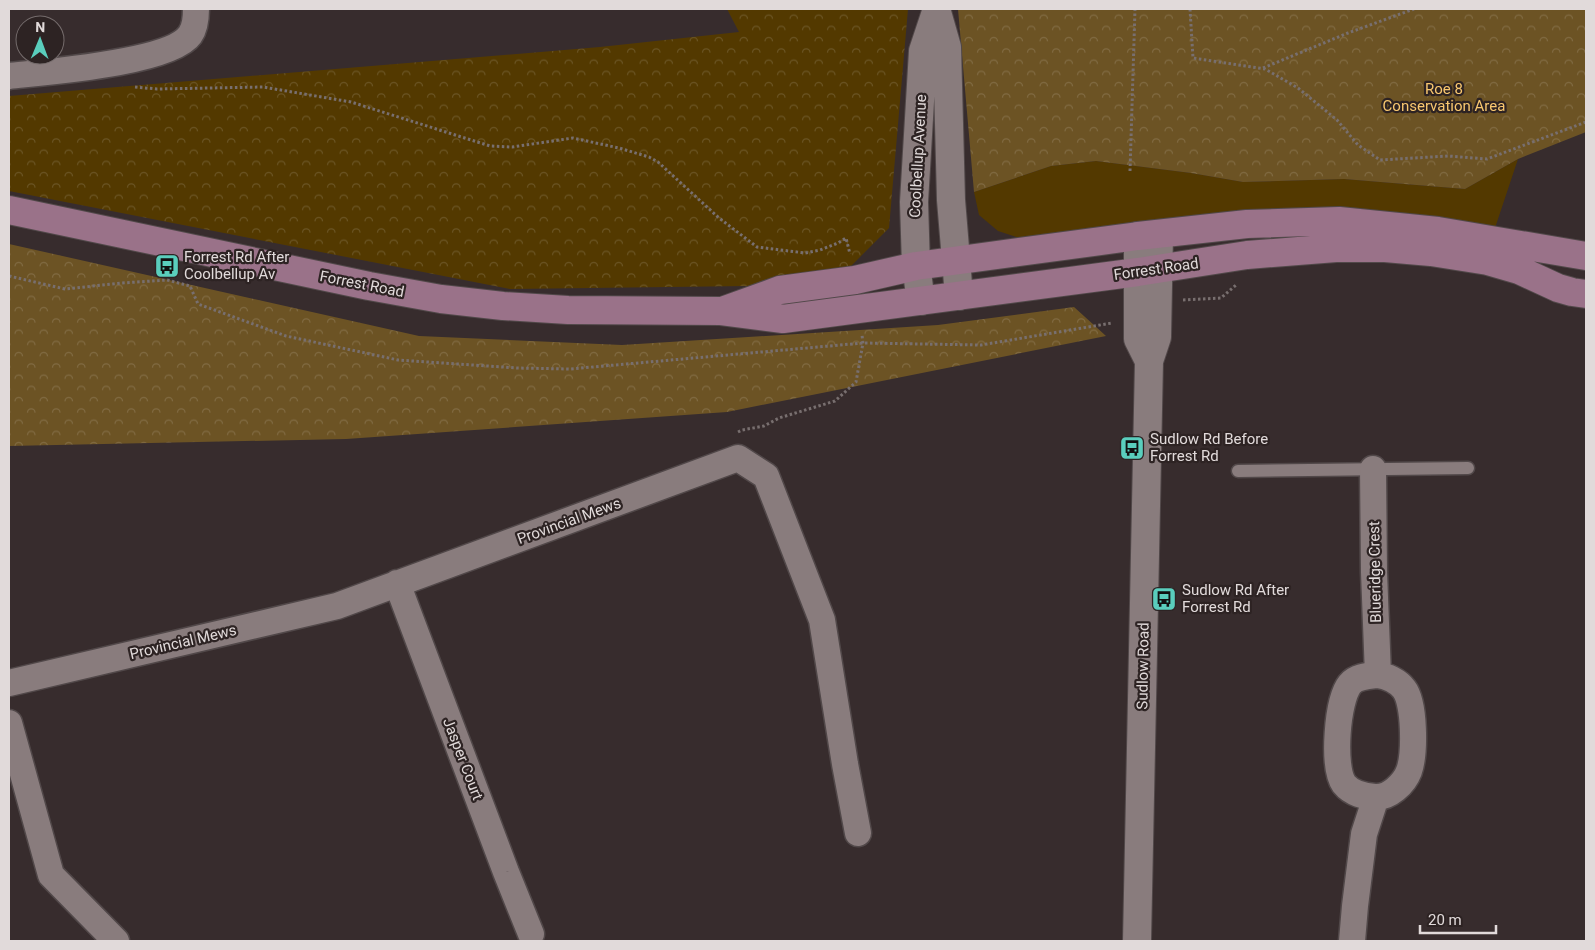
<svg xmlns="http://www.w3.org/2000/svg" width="1595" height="950" viewBox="0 0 1595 950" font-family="Roboto,sans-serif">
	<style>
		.grass { fill: #533900 }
		.forest { fill: url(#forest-crowns) }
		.park { fill: url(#park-crowns) }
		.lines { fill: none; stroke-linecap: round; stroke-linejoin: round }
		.service-casing { stroke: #514849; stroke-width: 15 }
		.minor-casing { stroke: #514849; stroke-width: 29 }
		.tertiary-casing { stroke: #514849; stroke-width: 30 }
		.secondary-casing { stroke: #514849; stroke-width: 30 }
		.path { stroke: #786f6f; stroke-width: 3; stroke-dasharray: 2.5 2.5; stroke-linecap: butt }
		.service { stroke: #897c7d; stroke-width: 12 }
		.minor { stroke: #897c7d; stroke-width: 26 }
		.tertiary { stroke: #897c7d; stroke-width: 28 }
		.secondary { stroke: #9a7289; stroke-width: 28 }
		.labels { text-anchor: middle; stroke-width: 4.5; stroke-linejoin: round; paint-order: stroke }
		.park-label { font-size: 15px; fill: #f8c76f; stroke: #2d2323 }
		.street-label { font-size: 15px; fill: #e1dada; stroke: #2d2323 }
		.poi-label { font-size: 15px; fill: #e1dada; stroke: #2d2323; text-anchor: start }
	</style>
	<defs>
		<pattern id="forest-crowns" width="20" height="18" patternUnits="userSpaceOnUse" patternTransform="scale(1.25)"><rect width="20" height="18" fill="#6c5324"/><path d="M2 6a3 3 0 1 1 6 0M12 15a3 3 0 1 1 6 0" fill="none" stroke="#816b43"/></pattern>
		<pattern id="park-crowns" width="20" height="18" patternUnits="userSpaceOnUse" patternTransform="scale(1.25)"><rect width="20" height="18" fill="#533900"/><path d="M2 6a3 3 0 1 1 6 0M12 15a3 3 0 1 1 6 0" fill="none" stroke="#6b5525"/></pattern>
	</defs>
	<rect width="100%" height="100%" fill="#372c2d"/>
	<path class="grass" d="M1518 159 1495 228C1430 219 1364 206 1299 208 1209 211 1119 228 1029 241L998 231 979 215 974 192 1051 166 1096 161 1191 173 1243 182 1344 179 1465 189Z"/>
	<path class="forest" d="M958 9H1586V132L1518 159 1465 189 1344 179 1243 182 1191 173 1096 161 1051 166 974 192Z
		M9 244 419 336 622 345 938 325 1074 307 1106 336 727 412 346 439 9 446Z"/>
	<path class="park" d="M727 9H908L889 228 851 266 748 286 510 289 9 191V96L600 47 739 32Z"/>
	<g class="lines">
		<defs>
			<path id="service" d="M1238 471 1468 468"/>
			<path id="minor" d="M9 76C45 72 170 63 190 35 195 28 196 17 196 9
				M1373 469 1374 572 1378 675
				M397 583 506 872 531 934
				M1378 675C1387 676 1398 681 1404 689 1415 703 1415 754 1409 771 1404 784 1389 798 1375 797 1364 796 1352 794 1344 784 1332 767 1337 700 1350 684 1357 676 1368 676 1378 675Z
				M9 683 337 606 738 458 766 476 822 620 845 764 858 833
				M9 723 51 875 116 941
				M1352 941 1355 906 1364 834 1376 797"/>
			<path id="tertiary" d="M937 12 947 47 951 200 959 296
				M1138 236V339L1149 361
				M921 301 916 266 914 202 923 51 937 9
				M1137 941 1149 361 1157 337 1159 234"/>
			<path id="secondary" d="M9 210 369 286 441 299 503 306 568 310 721 311 783 319 1138 272 1247 255 1336 248H1385L1431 252 1488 261 1519 270 1558 288 1572 292 1586 294
				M725 310 780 290 855 280 916 266 1138 236 1247 224 1339 221 1438 231 1586 256"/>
		</defs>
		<use href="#service" class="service-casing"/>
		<use href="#minor" class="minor-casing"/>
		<use href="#tertiary" class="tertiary-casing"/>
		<use href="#secondary" class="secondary-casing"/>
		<path class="path" d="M1190 9 1193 58 1265 69 1298 88 1337 120 1358 145 1380 160 1448 156 1487 159 1586 122
			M1263 68 1348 33 1414 9
			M135 87 157 89 263 87 351 102 490 146 512 147 573 138 619 148 649 157 658 162 719 218 757 247 805 253 820 250 838 243 846 238 850 254
			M1130 171 1135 9
			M9 276 65 289 122 283 167 280 190 286 198 304 286 336 398 360 517 368 570 369 863 343 981 345 1112 323
			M1183 300 1221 298 1236 285
			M738 432 742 430 764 426 779 418 835 401 856 382 863 343 862 335"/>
		<use href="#service" class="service"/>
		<use href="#minor" class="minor"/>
		<use href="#tertiary" class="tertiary"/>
		<use href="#secondary" class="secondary"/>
	</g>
	<defs>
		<symbol id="bus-square" viewBox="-11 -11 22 22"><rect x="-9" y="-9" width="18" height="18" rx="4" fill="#5acebd" stroke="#2d2323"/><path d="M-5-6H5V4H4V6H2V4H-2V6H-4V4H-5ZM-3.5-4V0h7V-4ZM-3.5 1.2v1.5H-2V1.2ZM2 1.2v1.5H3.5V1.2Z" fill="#111"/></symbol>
	</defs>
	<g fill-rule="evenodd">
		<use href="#bus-square" x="153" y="252" width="28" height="28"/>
		<use href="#bus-square" x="1118" y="434" width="28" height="28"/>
		<use href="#bus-square" x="1150" y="585" width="28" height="28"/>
	</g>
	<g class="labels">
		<g class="park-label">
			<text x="1444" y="94">Roe 8<tspan x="1444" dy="17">Conservation Area</tspan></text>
		</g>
		<g class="street-label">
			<text transform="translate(918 156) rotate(-87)" y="5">Coolbellup Avenue</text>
			<text transform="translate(1156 269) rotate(-8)" y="5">Forrest Road</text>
			<text transform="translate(362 284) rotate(11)" y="5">Forrest Road</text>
			<text transform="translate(569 521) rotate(-20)" y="5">Provincial Mews</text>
			<text transform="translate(1375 572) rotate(-91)" y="5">Blueridge Crest</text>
			<text transform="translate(183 642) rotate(-13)" y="5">Provincial Mews</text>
			<text transform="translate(1143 666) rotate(-89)" y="5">Sudlow Road</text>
			<text transform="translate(463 759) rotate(69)" y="5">Jasper Court</text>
		</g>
		<g class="poi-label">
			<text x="184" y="262">Forrest Rd After<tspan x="184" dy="17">Coolbellup Av</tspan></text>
			<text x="1150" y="444">Sudlow Rd Before<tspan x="1150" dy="17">Forrest Rd</tspan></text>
			<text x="1182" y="595">Sudlow Rd After<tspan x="1182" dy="17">Forrest Rd</tspan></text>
		</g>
	</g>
	<rect width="1595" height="950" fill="none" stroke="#e1dada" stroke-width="20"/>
	<g transform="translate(40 40) rotate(1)"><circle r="24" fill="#2d2323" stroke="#756c6c"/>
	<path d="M0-4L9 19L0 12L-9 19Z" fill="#5acebd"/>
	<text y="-8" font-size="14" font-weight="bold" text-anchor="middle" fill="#e1dada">N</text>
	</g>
	<path d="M1420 925v8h76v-8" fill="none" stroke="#e1dada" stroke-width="2.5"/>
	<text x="1428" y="925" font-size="15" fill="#e1dada" stroke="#2d2323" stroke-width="4" paint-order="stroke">20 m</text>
</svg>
